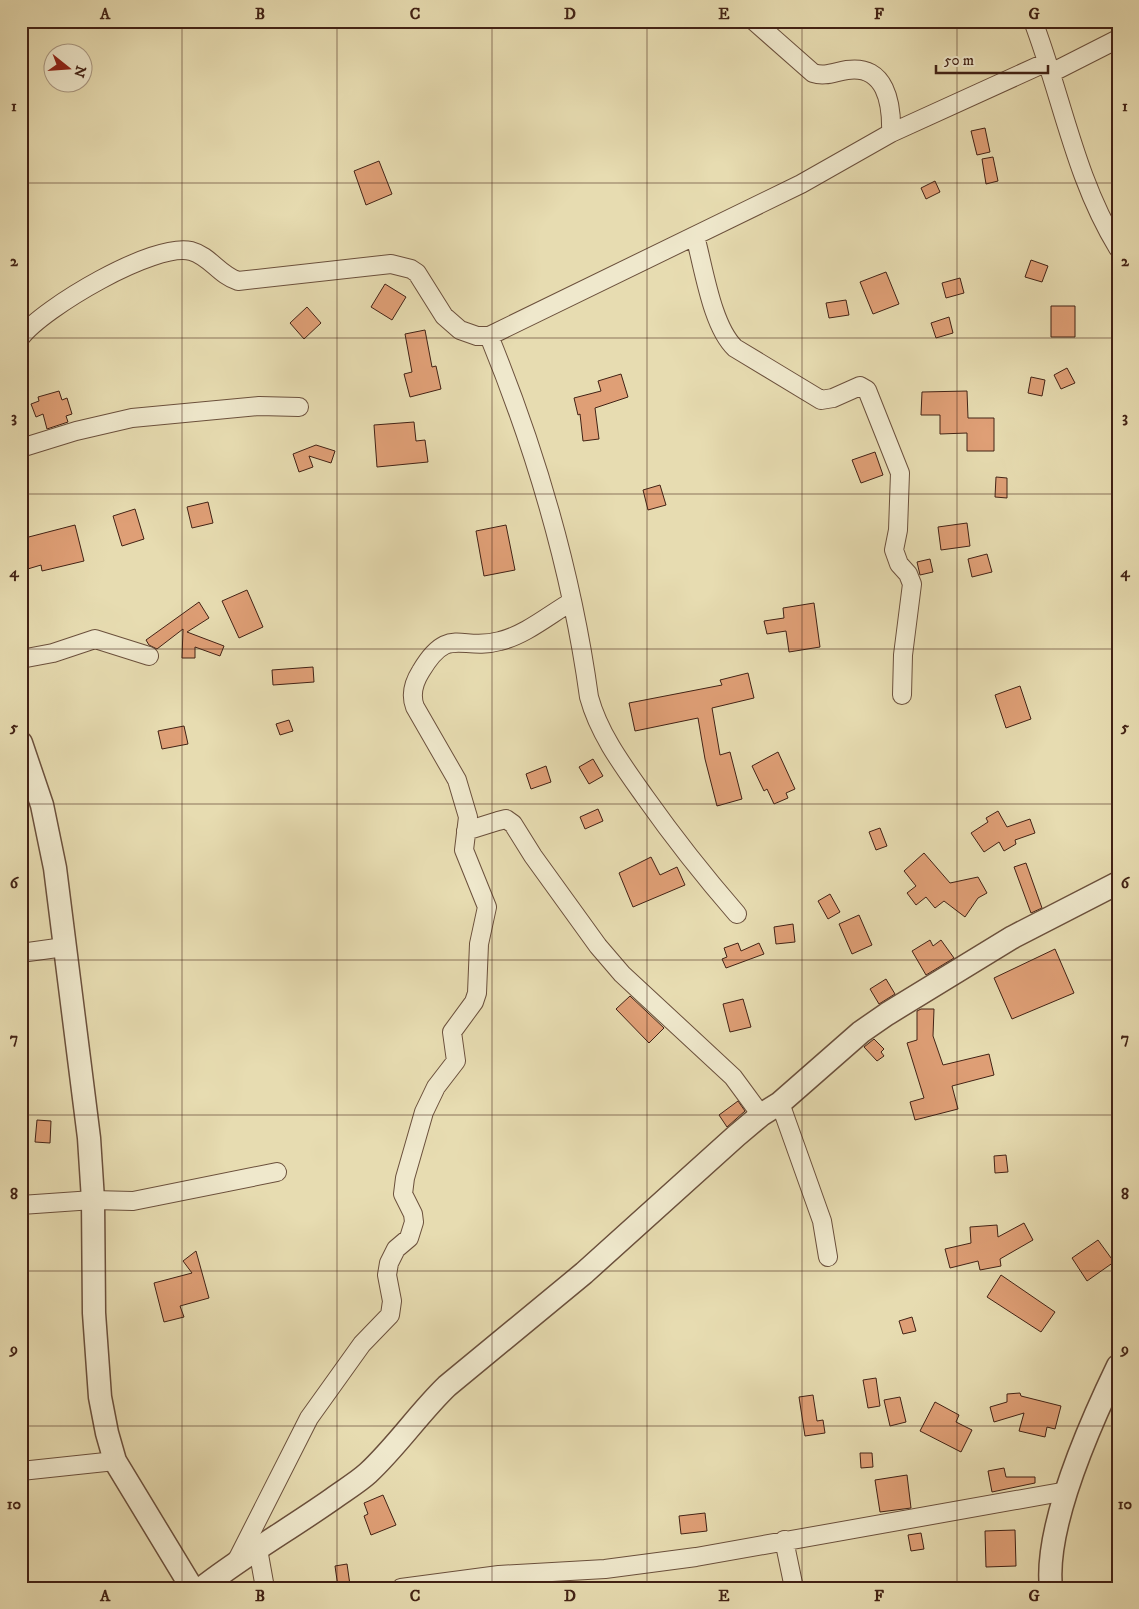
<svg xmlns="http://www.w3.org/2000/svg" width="1139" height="1609" viewBox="0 0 1139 1609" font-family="'IM FELL DW Pica',serif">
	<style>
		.building { fill: #df9f76; stroke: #422215 }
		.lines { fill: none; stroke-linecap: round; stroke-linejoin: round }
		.minor-casing { stroke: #6b503c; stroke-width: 20 }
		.tertiary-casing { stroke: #6b503c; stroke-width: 25 }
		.minor { stroke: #efe8cc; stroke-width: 18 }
		.tertiary { stroke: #efe8cc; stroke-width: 22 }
		.grid { fill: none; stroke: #422215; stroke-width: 1; stroke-opacity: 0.55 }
		.neatline { fill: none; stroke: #422215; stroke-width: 2 }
		.grid-label { font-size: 16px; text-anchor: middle; font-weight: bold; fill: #422215 }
	</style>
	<rect width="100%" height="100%" fill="#e7dcb1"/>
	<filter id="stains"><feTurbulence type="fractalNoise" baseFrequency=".004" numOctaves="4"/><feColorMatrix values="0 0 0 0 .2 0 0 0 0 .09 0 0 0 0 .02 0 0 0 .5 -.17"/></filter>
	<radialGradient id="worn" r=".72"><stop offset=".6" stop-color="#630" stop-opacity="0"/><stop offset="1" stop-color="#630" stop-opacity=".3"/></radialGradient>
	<path class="building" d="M985 128 990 152 977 155 971 131Z
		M993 157 998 181 986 184 982 159Z
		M379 161 392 194 366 205 354 171Z
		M935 181 940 192 926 199 921 188Z
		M1031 260 1048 266 1042 282 1025 277Z
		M886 272 899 304 873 314 860 282Z
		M960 278 964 293 946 298 942 283Z
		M385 284 406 297 392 320 371 307Z
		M846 300 849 315 829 318 826 303Z
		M1051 306H1075V337H1051Z
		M307 307 321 323 304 339 290 323Z
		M949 317 953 333 936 338 931 323Z
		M425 330 432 367 436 366 441 389 410 397 404 374 412 372 405 334Z
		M1067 368 1075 383 1061 389 1054 375Z
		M621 374 628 397 595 408 599 439 583 441 580 414 578 415 574 398 601 391 598 381Z
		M1031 377 1045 380 1042 396 1028 393Z
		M59 391 62 400 67 398 72 414 66 416 68 422 47 429 43 414 36 417 31 404 39 401 38 397Z
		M967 391 968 418H994V451H967V433L940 434V415H921L922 392Z
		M414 422 416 441 425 440 428 462 377 467 374 425Z
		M316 445 335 451 331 463 309 456 313 467 299 472 293 454Z
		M875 452 883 475 861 483 852 460Z
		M996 477 1007 478V498L995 497Z
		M660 485 666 505 648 510 643 490Z
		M208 502 213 523 192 528 187 507Z
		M135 509 144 539 122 546 113 516Z
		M967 523 970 546 941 550 938 527Z
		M75 525 84 561 42 571 41 565 21 571V539Z
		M506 525 515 570 484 576 476 531Z
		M987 554 992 572 972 577 968 559Z
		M930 559 933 572 920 575 917 562Z
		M247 590 263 627 239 638 222 601Z
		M199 602 209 618 187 632 224 646 220 656 195 647V658H182L183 629 157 649 149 645 146 640Z
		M814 603 820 647 789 652 786 631 767 634 764 621 784 618 783 608Z
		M313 667 314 682 273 685 272 670Z
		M748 673 754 698 712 708 720 755 730 752 742 799 717 806 705 759 698 718 635 731 629 703 722 685 720 680Z
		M1020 686 1031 719 1006 728 995 695Z
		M289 720 293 731 280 735 276 724Z
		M184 726 188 744 162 749 158 731Z
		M778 752 795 789 786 793 788 798 774 804 767 789 764 791 752 766Z
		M593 759 603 776 589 784 579 767Z
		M546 766 551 782 531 789 526 774Z
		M598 809 603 821 585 829 580 817Z
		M998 811 1007 827 1030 819 1035 833 1015 840 1016 844 1004 851 999 842 984 852 971 833 988 822 986 818Z
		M880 828 887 846 876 850 869 832Z
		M924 853 950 883 978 877 987 893 978 898 965 917 944 901 935 908 926 897 916 905 907 893 916 886 904 871Z
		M651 857 660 875 677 867 685 885 633 907 619 873Z
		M1026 863 1042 908 1031 913 1014 867Z
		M830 894 840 912 828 919 818 901Z
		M859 915 872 945 852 954 839 924Z
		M793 924 795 942 776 944 774 927Z
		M930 940 933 946 941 940 954 958 926 975 912 951Z
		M738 943 741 951 759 943 764 954 726 968 722 959 727 957 724 948Z
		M1055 949 1074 993 1012 1019 994 978Z
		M886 979 895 994 879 1004 870 989Z
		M630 996 664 1028 649 1043 616 1009Z
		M743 999 751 1027 730 1032 723 1004Z
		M921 1009H934L933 1036 943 1065 989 1054 994 1075 952 1086 958 1109 915 1120 910 1102 924 1098 907 1043 917 1040V1011Z
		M874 1039 884 1049 881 1052 884 1056 877 1061 864 1047Z
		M738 1101 745 1111 727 1127 719 1115Z
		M37 1120 51 1121 50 1143 35 1142Z
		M1006 1155 1008 1172 995 1173 994 1156Z
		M1024 1223 1033 1240 1000 1259 1001 1266 980 1270 978 1261 950 1268 945 1249 971 1243 970 1227 997 1225 998 1237Z
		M1098 1240 1114 1262 1087 1281 1072 1258Z
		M196 1251 209 1298 180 1306 184 1317 164 1322 154 1283 192 1273 183 1261Z
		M1001 1275 1055 1312 1041 1332 987 1297Z
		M912 1317 916 1331 903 1334 899 1321Z
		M876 1378 880 1406 868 1408 863 1380Z
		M1020 1393 1021 1396 1061 1406 1055 1429 1047 1427 1045 1437 1019 1431 1024 1413 994 1422 990 1407 1007 1402V1394Z
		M813 1395 817 1421 823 1420 825 1433 805 1436 799 1397Z
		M900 1397 906 1422 890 1426 884 1400Z
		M935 1402 959 1415 956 1422 972 1430 961 1452 920 1431Z
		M860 1453H872L873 1467 861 1468Z
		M1004 1468 1006 1477H1035V1483L992 1492 988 1471Z
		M907 1475 911 1508 880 1512 875 1480Z
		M383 1495 396 1525 371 1535 364 1516 368 1514 364 1503Z
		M705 1513 707 1531 681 1534 679 1516Z
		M1015 1530 1016 1566 986 1567 985 1531Z
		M921 1533 924 1549 911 1551 908 1535Z
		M347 1564 350 1585 338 1587 335 1566Z"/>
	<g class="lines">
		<defs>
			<path id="minor" d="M754 21 813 73C825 77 834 72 847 70 886 64 892 104 891 133
				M1033 21C1062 97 1075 178 1118 248
				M1051 73 1118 39
				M695 236C704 269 712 326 735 348L821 400 833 398 860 386 867 390 900 473 898 530 894 550 899 564 908 574 912 584 903 655 902 695
				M489 336C536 451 572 573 589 697 599 734 623 766 645 797 674 838 704 876 737 914
				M21 337C43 308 154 242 191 251 210 256 219 275 238 281L391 264 411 269 417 273 444 316 460 330 477 336H489L801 184 891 133 1047 62
				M21 448 76 431 132 418 259 406 299 407
				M21 659 53 653 95 639 149 656
				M466 831 498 821 506 819 513 824 533 856 598 946 622 974 733 1077 761 1115
				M21 953 64 947
				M780 1103 822 1221 828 1257
				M21 1205 93 1200 133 1201 277 1172
				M21 1471 115 1461
				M784 1540 794 1588
				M258 1549 265 1588
				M236 1562 309 1418 362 1344 390 1315 392 1301 387 1275 389 1263 396 1249 409 1238 414 1222 413 1214 403 1194 405 1178 424 1112 436 1087 456 1061 452 1032 474 1002 477 993 479 944 487 907 464 850 468 817 457 780 415 707C410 694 414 682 421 671 449 624 461 652 500 641 525 635 549 615 571 602
				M401 1588 499 1575 605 1569 696 1557 1067 1491"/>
			<path id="tertiary" d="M21 743 42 805 55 868 89 1138 93 1200 94 1313 100 1397 107 1433 115 1461 192 1588
				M202 1588C243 1556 288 1530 331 1500 343 1491 357 1483 368 1473 397 1446 419 1413 447 1386L584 1273 736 1136 761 1115 780 1103 861 1032 887 1014 1013 937 1118 883
				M1051 1588C1044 1526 1091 1422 1118 1366"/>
		</defs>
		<use href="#minor" class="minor-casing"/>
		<use href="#tertiary" class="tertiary-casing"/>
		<use href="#minor" class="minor"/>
		<use href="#tertiary" class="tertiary"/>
	</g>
	<path class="grid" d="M182 21V1588M337 21V1588M492 21V1588M647 21V1588M802 21V1588M957 21V1588M21 183H1118M21 338H1118M21 494H1118M21 649H1118M21 804H1118M21 960H1118M21 1115H1118M21 1271H1118M21 1426H1118"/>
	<rect width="1139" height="1609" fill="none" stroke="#e7dcb1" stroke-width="55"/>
	<g transform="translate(68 68) rotate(107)"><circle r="24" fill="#efe8cc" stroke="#aa9983"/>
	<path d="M0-4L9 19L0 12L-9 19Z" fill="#8f2418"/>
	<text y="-8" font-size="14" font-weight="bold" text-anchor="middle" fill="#422215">N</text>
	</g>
	<path d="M936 65v8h112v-8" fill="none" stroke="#422215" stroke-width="2.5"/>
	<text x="944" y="65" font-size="15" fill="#422215" stroke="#efe8cc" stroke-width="4" paint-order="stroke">50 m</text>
	<rect x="28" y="28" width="1084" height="1554" class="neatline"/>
	<g class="grid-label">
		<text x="105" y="19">A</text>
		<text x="260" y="19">B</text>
		<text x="415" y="19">C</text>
		<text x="570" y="19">D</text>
		<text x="724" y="19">E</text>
		<text x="879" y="19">F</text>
		<text x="1034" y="19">G</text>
		<text x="14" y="111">1</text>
		<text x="1125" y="111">1</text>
		<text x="14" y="266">2</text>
		<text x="1125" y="266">2</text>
		<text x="14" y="422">3</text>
		<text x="1125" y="422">3</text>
		<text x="14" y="577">4</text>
		<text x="1125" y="577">4</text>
		<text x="14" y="732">5</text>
		<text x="1125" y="732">5</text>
		<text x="14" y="888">6</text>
		<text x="1125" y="888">6</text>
		<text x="14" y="1043">7</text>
		<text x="1125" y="1043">7</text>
		<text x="14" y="1199">8</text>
		<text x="1125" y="1199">8</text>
		<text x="14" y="1354">9</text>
		<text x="1125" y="1354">9</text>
		<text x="14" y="1509">10</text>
		<text x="1125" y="1509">10</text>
		<text x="105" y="1601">A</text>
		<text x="260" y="1601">B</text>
		<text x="415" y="1601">C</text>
		<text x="570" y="1601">D</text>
		<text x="724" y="1601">E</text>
		<text x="879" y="1601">F</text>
		<text x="1034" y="1601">G</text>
	</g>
	<rect width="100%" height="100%" filter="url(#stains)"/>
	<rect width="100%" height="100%" fill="url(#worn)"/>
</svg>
